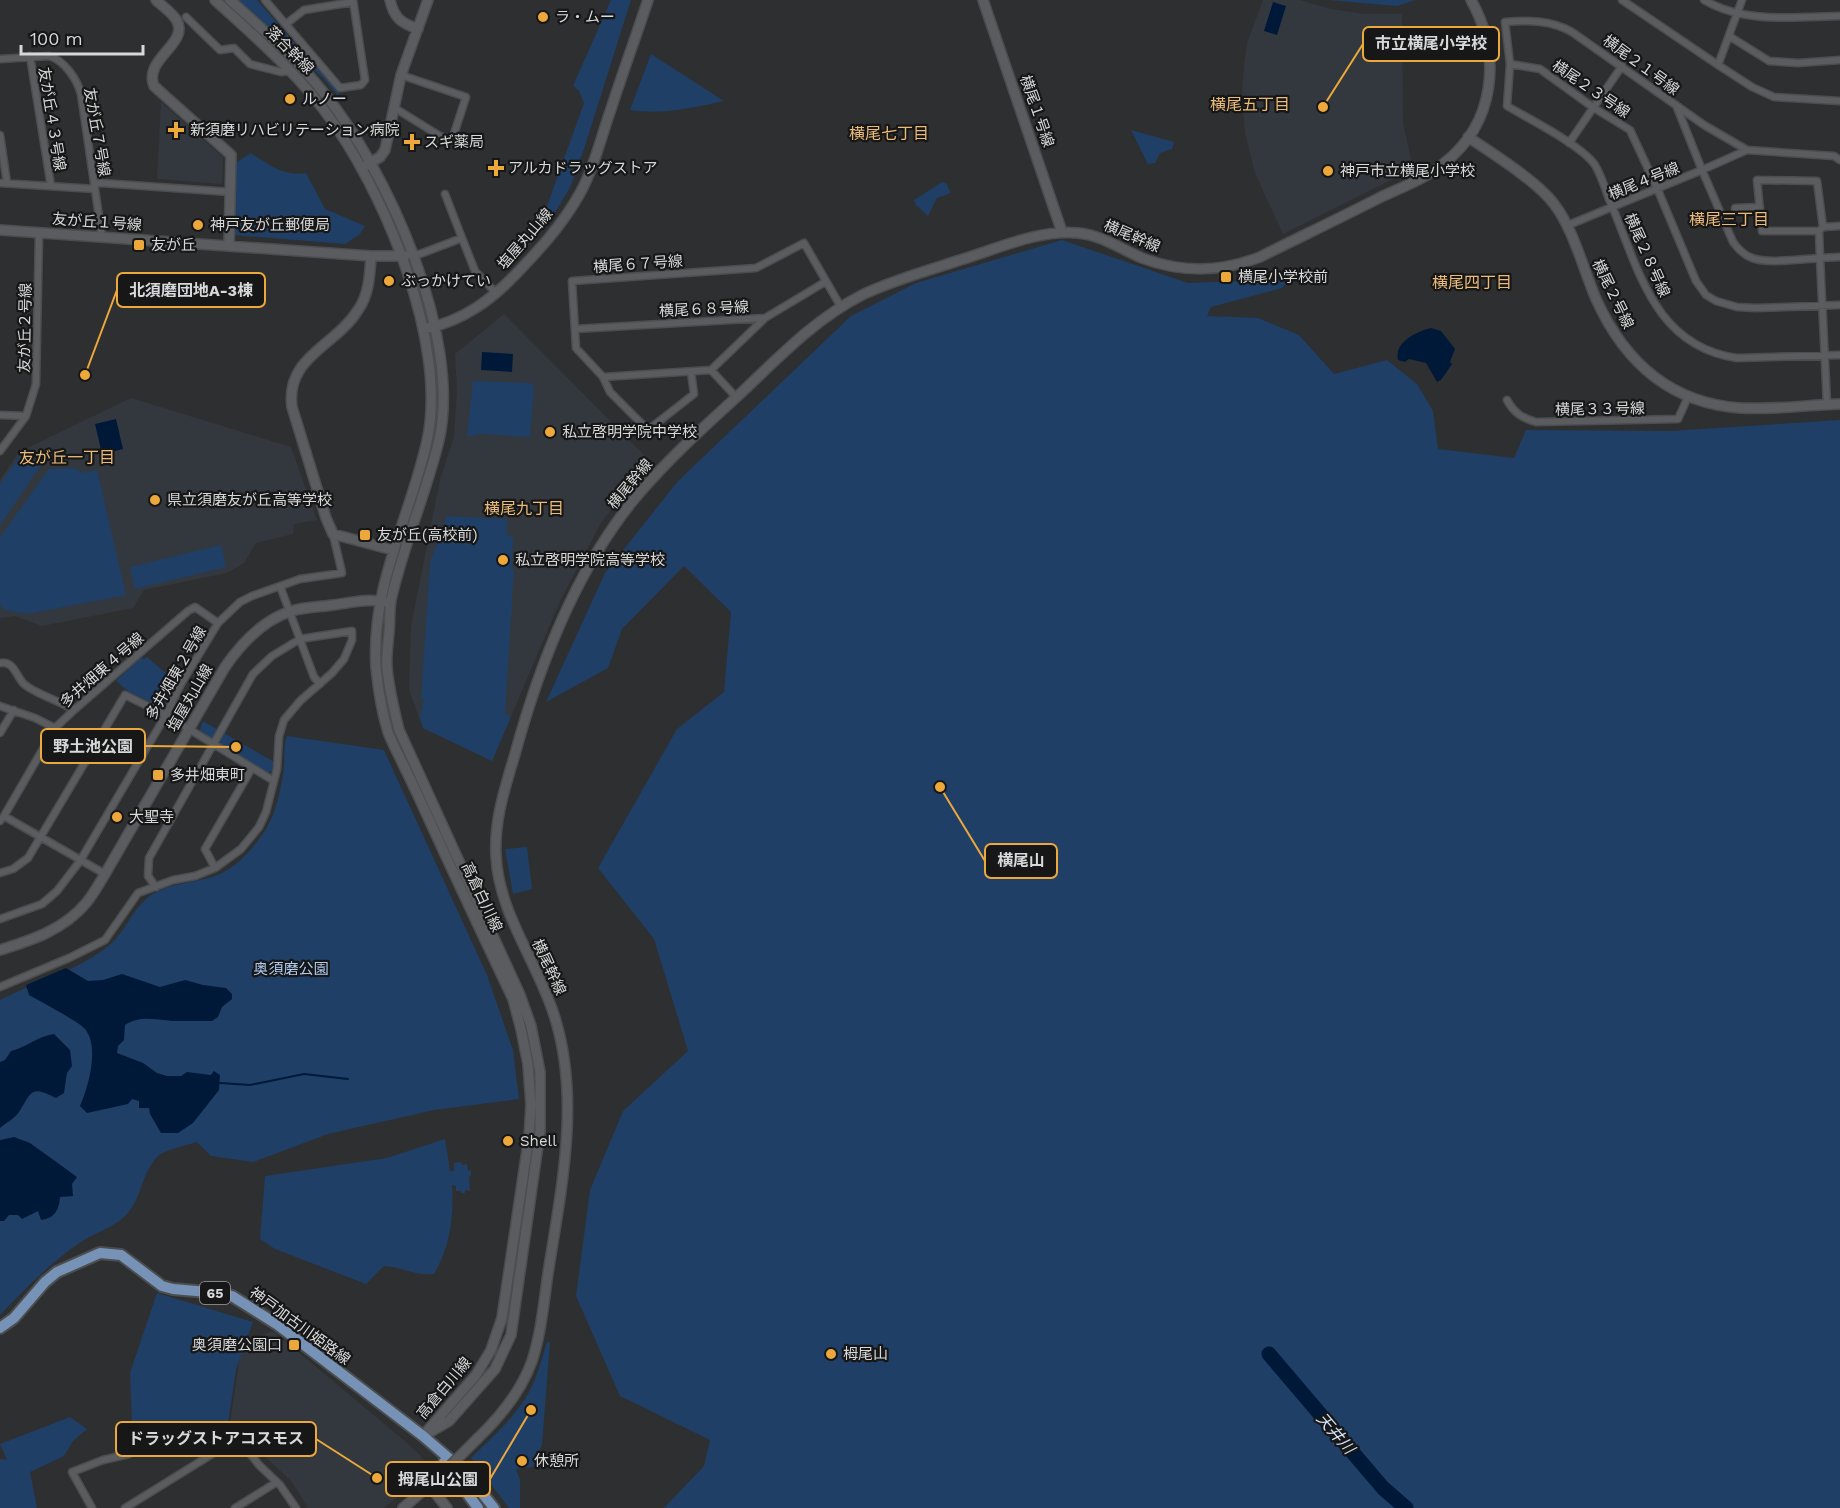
<svg xmlns="http://www.w3.org/2000/svg" width="1840" height="1508" viewBox="0 0 1840 1508" font-family="'Work Sans','Noto Sans JP',sans-serif">
	<style>
		.built { fill: #33383f }
		.green { fill: #1f3f66 }
		.water { fill: #001939 }
		.lines { fill: none; stroke-linecap: round; stroke-linejoin: round }
		.stream { stroke: #001939; stroke-width: 2 }
		.river { stroke: #001939; stroke-width: 15 }
		.street-casing { stroke: #4c4d4f; stroke-width: 9 }
		.secondary-casing { stroke: #4c4d4f; stroke-width: 12 }
		.primary-casing { stroke: #4c4d4f; stroke-width: 14 }
		.street { stroke: #5b5c5f; stroke-width: 6 }
		.secondary { stroke: #5b5c5f; stroke-width: 9 }
		.primary { stroke: #7693b7; stroke-width: 10 }
		.secondary-bridge-casing { stroke: #4c4d4f; stroke-width: 12; stroke-linecap: butt }
		.secondary-bridge { stroke: #5b5c5f; stroke-width: 9 }
		.poi-dot { fill: #eda83b; stroke: #171718; stroke-width: 2 }
		.labels { text-anchor: middle; stroke-width: 4.5; stroke-linejoin: round; paint-order: stroke }
		.shield { fill: #171718; stroke: #9d9e9f; stroke-width: 1.5 }
		.shield-label { font-size: 14px; font-weight: bold; fill: #d7d8d9 }
		.poi-label { font-size: 15px; fill: #d7d8d9; stroke: #171718; text-anchor: start }
		.street-label { font-size: 15px; fill: #d7d8d9; stroke: #171718 }
		.park-label { font-size: 15px; fill: #afcbef; stroke: #171718 }
		.neighbourhood-label { font-size: 16px; fill: #ebbb79; stroke: #171718 }
		.water-label { font-size: 16px; font-style: italic; fill: #d5e3f6; stroke: #171718 }
		.leader { fill: none; stroke: #eda83b; stroke-width: 2 }
		.callout-dot { fill: #eda83b; stroke: #171718; stroke-width: 2 }
		.callout { fill: #171718; stroke: #eda83b; stroke-width: 2 }
		.callout-label { font-size: 16px; text-anchor: middle; font-weight: bold; fill: #d7d8d9 }
	</style>
	<rect width="100%" height="100%" fill="#2e2f31"/>
	<path class="built" d="M1263 0H1300L1331 9 1365 14H1402L1403 122 1413 169 1283 234 1255 173 1245 133 1242 93 1244 67 1247 43Z
		M161 102 223 157 222 184 157 179Z
		M504 314 651 462 602 521 561 599 492 761 423 728 409 690 411 626 440 480 454 437 457 392 455 354Z
		M131 398 291 447 317 520 294 524 293 534 256 543 244 563 227 573 144 590 133 608 42 626 15 616 0 618V480L19 452Z
		M273 1331 406 1442 420 1455 430 1470 384 1508H308L292 1482 250 1442 235 1437H228L242 1343Z"/>
	<path class="green" d="M238 0H257L339 93 338 96 324 79Z
		M611 0H631L584 149 570 188 550 220H542L584 103 579 91 573 86Z
		M1328 0H1416L1397 6Z
		M651 54 724 101C692 108 662 115 630 110Z
		M1131 130 1174 142 1172 149 1160 153 1155 163 1148 164Z
		M251 153C268 164 284 177 306 173L325 209 365 226 360 234 345 244 234 235V164Z
		M942 182 946 183 951 193 937 198 928 216 916 205 914 200Z
		M1062 240 1188 283 1289 279 1282 288 1211 307 1207 316 1258 318 1299 335 1334 374 1387 360 1417 384 1433 411 1438 449 1514 458 1526 430 1670 431 1840 420V1508H664L704 1466 710 1440 620 1396 576 1296 590 1190 623 1111 688 1051 654 939 598 868 677 729 724 692 731 612 684 566 622 629 608 668 546 702 605 573 678 481 851 316 916 283Z
		M473 381 530 383 534 386 530 437 479 434 467 437Z
		M22 453 41 465 0 525V484Z
		M73 468 85 473 97 470 126 595 27 614 5 610 0 605V537L49 469Z
		M447 516 507 519V535L513 536 512 568H514L505 714 511 717 492 761 423 728 420 718 424 699H421L430 563Z
		M221 545 226 567 135 589 130 567Z
		M141 657 144 659 147 657 163 671 179 681 163 708 129 692 116 681Z
		M203 721 274 762 273 770 268 773 199 732Z
		M287 736 384 750 487 975 513 1050 519 1099 434 1110 328 1134 253 1162 211 1156 197 1142C187 1145 165 1150 158 1156 141 1173 142 1200 125 1216 112 1229 93 1233 78 1244 49 1264 24 1290 0 1315V1000C35 982 75 972 107 947 125 934 132 908 151 895 170 883 192 883 212 877 234 871 255 847 266 829 277 810 281 789 284 768 285 756 283 747 287 736Z
		M527 847 532 889 513 894 505 849Z
		M445 1139 450 1171H454V1163L461 1162 462 1165 467 1164 468 1170 471 1171V1176H469L470 1191 465 1190V1193H461V1191H456V1186L452 1185C454 1217 450 1247 434 1274 416 1276 401 1267 384 1266L366 1284 275 1249 260 1239 265 1176 387 1158Z
		M157 1293 253 1322 236 1370 226 1437 132 1425 130 1373Z
		M547 1342H550L542 1445 533 1467 516 1469 520 1480V1508H509L471 1458C490 1439 510 1422 525 1399 536 1382 541 1361 547 1342Z
		M70 1417 87 1429 73 1441 64 1456 30 1472 37 1508H0V1459L7 1460 0 1444Z"/>
	<path class="water" d="M1273 2 1286 6 1277 35 1264 31Z
		M1431 328 1441 331 1455 349 1450 362 1452 364 1441 380 1437 382 1426 363 1409 359 1405 362 1398 360C1394 342 1416 332 1431 328Z
		M482 352 513 354 512 372 481 370Z
		M116 419 123 449 102 454 95 424Z
		M66 968 88 981 103 980 122 974 160 987 185 980 203 985 226 988 232 994V999L222 1007 218 1017 212 1021C199 1021 186 1021 173 1021 154 1020 141 1015 125 1025L124 1040 118 1046 117 1053 143 1063 157 1073 167 1076H181L187 1072 211 1075 214 1071 220 1075 219 1090 193 1123 178 1133H161L150 1114 149 1108H139V1101L132 1099 128 1104 87 1113 80 1106C88 1088 100 1047 85 1029 78 1021 41 1002 29 995L26 985Z
		M54 1034 70 1050 72 1066 67 1073 64 1093 56 1098C31 1085 32 1091 19 1112 15 1118 6 1123 0 1128V1062L5 1060 11 1051C27 1047 38 1036 54 1034Z
		M14 1137 30 1143 77 1177 72 1184 73 1196 60 1197C59 1210 55 1218 41 1220L38 1211 22 1219 18 1215H9L4 1221H0V1140Z"/>
	<g class="lines">
		<path class="stream" d="M220 1083 250 1085 304 1074 348 1079"/>
		<path class="river" d="M1269 1354 1383 1488 1406 1508"/>
		<defs>
			<path id="street" d="M265 0 340 88 361 85 365 80 353 0
				M1622 0 1718 65
				M1704 0C1744 24 1795 17 1840 16
				M1742 0 1718 65 1752 87 1774 97 1840 101
				M186 17 220 50 234 48 250 64 281 72 291 71
				M286 24 304 10 353 2
				M1729 36 1769 61 1798 63 1840 60
				M30 56 51 186
				M0 59 49 56C64 60 77 79 81 94L102 237
				M1510 64 1540 69 1594 108 1630 130 1657 188 1696 281 1706 295 1716 301 1737 307 1756 308 1840 305
				M1676 105 1702 170 1747 150
				M393 107 440 136 452 140 466 97 401 75
				M0 135 7 183
				M1569 143 1622 66
				M1840 160 1834 156 1747 150 1704 125 1572 32C1551 20 1528 20 1505 22L1510 64 1507 106C1529 119 1581 145 1595 165 1601 175 1605 188 1609 199 1638 265 1652 346 1737 358L1840 355
				M0 183 95 189
				M95 184 101 183 230 192
				M445 194 462 238
				M1735 208 1760 207
				M1566 226 1702 170 1733 242C1738 249 1744 255 1752 258 1768 264 1802 259 1820 258L1827 404
				M1823 227 1817 181 1757 180 1762 231H1819L1823 227 1840 226
				M1819 231 1820 258 1840 257
				M413 254H420L462 238 475 271 497 294
				M575 329 765 318 825 282
				M711 370 765 318
				M603 377 610 392 648 430 694 394 691 372
				M736 397 711 370 603 377 576 348 572 281 756 268 804 243 841 307
				M1507 400C1514 413 1522 418 1536 422L1678 419 1688 397
				M0 415 26 416
				M0 451 26 416 36 384 39 233
				M280 586 314 677 320 684
				M0 663C14 661 15 674 23 683 32 693 61 701 74 710
				M0 706 35 718 55 728
				M0 733 14 710
				M4 816 55 728 74 710 188 611 195 607 218 623
				M0 821 4 816 105 874
				M215 868 205 849 252 768
				M0 873 13 869 28 858 125 695 166 715 274 781
				M0 919 42 904 57 891 80 861 166 715 181 684 218 623 240 602 252 596 300 579 342 573 333 534
				M0 987 69 958 105 940 138 893 173 880 195 876 215 868 241 849 259 827 266 812 277 769 279 736 284 720 300 701 332 673 344 659 352 640V631L300 639 272 656 253 674 149 858 148 876 156 887
				M92 1508 72 1472 103 1460 129 1454
				M125 1508 222 1448 232 1447 248 1451 259 1465 280 1485 296 1508
				M235 1508 277 1482"/>
			<path id="secondary" d="M156 0C162 6 173 13 177 21 189 44 143 59 154 86L231 155 229 246
				M215 0C253 35 293 69 324 110 383 187 449 344 427 441 410 518 371 585 376 667 378 688 382 712 388 732 392 743 398 753 402 762 413 784 423 806 433 828 459 885 486 942 513 999L521 1029 528 1064 531 1105 529 1137 502 1318 491 1350 476 1375 428 1430
				M230 0C262 29 296 58 323 92 388 171 462 337 439 440 426 494 403 546 391 600 389 611 390 622 389 632 388 644 386 656 387 668 389 689 394 710 399 730L520 995 531 1026 540 1072V1131L511 1335 495 1369 449 1421 423 1436
				M390 0C394 18 401 23 418 29
				M983 0 1062 232
				M1468 137C1492 153 1538 182 1554 204 1573 228 1584 271 1596 299 1624 361 1670 403 1740 408 1773 410 1807 405 1840 404
				M365 166 380 157 385 150 401 75 428 0
				M0 230 371 256H405
				M371 256C370 274 369 295 358 310 336 346 285 357 292 407L326 518 333 534 393 550
				M428 328C464 320 491 300 516 274 540 249 562 225 579 195 594 169 601 137 611 109 623 72 636 36 648 0
				M0 950C32 940 64 930 87 902 94 893 99 884 105 874L225 667C241 644 264 619 292 611 305 607 320 607 333 605 349 603 368 598 384 602
				M478 1438C501 1416 521 1392 532 1361 542 1331 544 1298 549 1267 562 1185 580 1099 555 1018 538 962 499 915 496 856 494 820 505 788 515 754 539 666 577 568 636 497 668 459 705 426 741 393 779 357 815 319 862 295 893 280 927 271 960 260 997 249 1039 229 1078 233 1101 235 1121 249 1142 258 1181 273 1222 272 1260 257 1300 237 1340 218 1379 198 1400 188 1425 179 1443 164 1496 123 1502 55 1471 0
				M429 1485 447 1508
				M403 1508 440 1476"/>
			<path id="primary" d="M0 1328 14 1318 45 1282 57 1272 100 1253 121 1255 162 1286 173 1289 219 1293 232 1296 278 1325 423 1436 466 1473 494 1508
				M444 1462 478 1508"/>
		</defs>
		<use href="#street" class="street-casing"/>
		<use href="#secondary" class="secondary-casing"/>
		<use href="#primary" class="primary-casing"/>
		<use href="#street" class="street"/>
		<use href="#secondary" class="secondary"/>
		<use href="#primary" class="primary"/>
		<defs>
			<path id="secondary-bridge" d="M440 1476 478 1438"/>
		</defs>
		<use href="#secondary-bridge" class="secondary-bridge-casing"/>
		<use href="#secondary-bridge" class="secondary-bridge"/>
	</g>
	<g class="poi-dot">
		<circle cx="543" cy="17" r="6"/>
		<circle cx="290" cy="99" r="6"/>
		<path d="M173 121h6v6h6v6h-6v6h-6v-6h-6v-6h6z"/>
		<path d="M409 133h6v6h6v6h-6v6h-6v-6h-6v-6h6z"/>
		<path d="M493 159h6v6h6v6h-6v6h-6v-6h-6v-6h6z"/>
		<circle cx="1328" cy="171" r="6"/>
		<circle cx="198" cy="225" r="6"/>
		<rect x="133" y="239" width="12" height="12" rx="3"/>
		<rect x="1220" y="271" width="12" height="12" rx="3"/>
		<circle cx="389" cy="281" r="6"/>
		<circle cx="550" cy="432" r="6"/>
		<circle cx="155" cy="500" r="6"/>
		<rect x="359" y="529" width="12" height="12" rx="3"/>
		<circle cx="503" cy="560" r="6"/>
		<rect x="152" y="769" width="12" height="12" rx="3"/>
		<circle cx="117" cy="817" r="6"/>
		<circle cx="508" cy="1141" r="6"/>
		<rect x="288" y="1339" width="12" height="12" rx="3"/>
		<circle cx="831" cy="1354" r="6"/>
		<circle cx="522" cy="1461" r="6"/>
	</g>
	<g class="labels">
		<rect class="shield" x="200" y="1282" width="30" height="22" rx="4.5"/>
		<g class="shield-label">
			<text x="215" y="1298">65</text>
		</g>
		<g class="poi-label">
			<text x="555" y="22">ラ・ムー</text>
			<text x="302" y="104">ルノー</text>
			<text x="190" y="135">新須磨リハビリテーション病院</text>
			<text x="424" y="147">スギ薬局</text>
			<text x="508" y="173">アルカドラッグストア</text>
			<text x="1340" y="176">神戸市立横尾小学校</text>
			<text x="210" y="230">神戸友が丘郵便局</text>
			<text x="151" y="250">友が丘</text>
			<text x="1238" y="282">横尾小学校前</text>
			<text x="401" y="286">ぶっかけてい</text>
			<text x="562" y="437">私立啓明学院中学校</text>
			<text x="167" y="505">県立須磨友が丘高等学校</text>
			<text x="377" y="540">友が丘(高校前)</text>
			<text x="515" y="565">私立啓明学院高等学校</text>
			<text x="170" y="780">多井畑東町</text>
			<text x="129" y="822">大聖寺</text>
			<text x="520" y="1146">Shell</text>
			<text x="282" y="1350" text-anchor="end">奥須磨公園口</text>
			<text x="843" y="1359">栂尾山</text>
			<text x="534" y="1466">休憩所</text>
		</g>
		<g class="street-label">
			<text transform="translate(290 50) rotate(45)" y="5">落合幹線</text>
			<text transform="translate(1641 65) rotate(36)" y="5">横尾２１号線</text>
			<text transform="translate(1591 89) rotate(34)" y="5">横尾２３号線</text>
			<text transform="translate(1037 111) rotate(71)" y="5">横尾１号線</text>
			<text transform="translate(52 119) rotate(81)" y="5">友が丘４３号線</text>
			<text transform="translate(97 132) rotate(80)" y="5">友が丘７号線</text>
			<text transform="translate(1644 181) rotate(-22)" y="5">横尾４号線</text>
			<text transform="translate(97 222) rotate(4)" y="5">友が丘１号線</text>
			<text transform="translate(1132 236) rotate(23)" y="5">横尾幹線</text>
			<text transform="translate(525 239) rotate(-49)" y="5">塩屋丸山線</text>
			<text transform="translate(1647 255) rotate(66)" y="5">横尾２８号線</text>
			<text transform="translate(638 264) rotate(-4)" y="5">横尾６７号線</text>
			<text transform="translate(1613 294) rotate(64)" y="5">横尾２号線</text>
			<text transform="translate(704 309) rotate(-3)" y="5">横尾６８号線</text>
			<text transform="translate(25 328) rotate(-89)" y="5">友が丘２号線</text>
			<text transform="translate(1600 409) rotate(-1)" y="5">横尾３３号線</text>
			<text transform="translate(630 484) rotate(-50)" y="5">横尾幹線</text>
			<text transform="translate(102 670) rotate(-41)" y="5">多井畑東４号線</text>
			<text transform="translate(176 673) rotate(-60)" y="5">多井畑東２号線</text>
			<text transform="translate(190 698) rotate(-60)" y="5">塩屋丸山線</text>
			<text transform="translate(482 897) rotate(65)" y="5">高倉白川線</text>
			<text transform="translate(549 967) rotate(65)" y="5">横尾幹線</text>
			<text transform="translate(300 1326) rotate(36)" y="5">神戸加古川姫路線</text>
			<text transform="translate(444 1388) rotate(-50)" y="5">高倉白川線</text>
		</g>
		<g class="park-label">
			<text x="291" y="974">奥須磨公園</text>
		</g>
		<g class="neighbourhood-label">
			<text x="1250" y="110">横尾五丁目</text>
			<text x="889" y="139">横尾七丁目</text>
			<text x="1729" y="225">横尾三丁目</text>
			<text x="1472" y="288">横尾四丁目</text>
			<text x="67" y="463">友が丘一丁目</text>
			<text x="524" y="514">横尾九丁目</text>
		</g>
		<g class="water-label">
			<text transform="translate(1336 1433) rotate(49)" y="6">天井川</text>
		</g>
	</g>
	<path class="leader" d="M1323 107L1363 44M85 375L117 290M236 747L145 746M940 787L985 861M377 1478L316 1439M531 1410L490 1479"/>
	<g class="callout-dot">
		<circle cx="1323" cy="107" r="6"/>
		<circle cx="85" cy="375" r="6"/>
		<circle cx="236" cy="747" r="6"/>
		<circle cx="940" cy="787" r="6"/>
		<circle cx="377" cy="1478" r="6"/>
		<circle cx="531" cy="1410" r="6"/>
	</g>
	<g class="callout">
		<rect x="1363" y="27" width="136" height="34" rx="6"/>
		<rect x="117" y="273" width="148" height="34" rx="6"/>
		<rect x="41" y="729" width="104" height="34" rx="6"/>
		<rect x="985" y="844" width="72" height="34" rx="6"/>
		<rect x="116" y="1422" width="200" height="34" rx="6"/>
		<rect x="386" y="1462" width="104" height="34" rx="6"/>
	</g>
	<g class="callout-label">
		<text x="1431" y="49">市立横尾小学校</text>
		<text x="191" y="296">北須磨団地A-3棟</text>
		<text x="93" y="752">野土池公園</text>
		<text x="1021" y="866">横尾山</text>
		<text x="216" y="1444">ドラッグストアコスモス</text>
		<text x="438" y="1485">拇尾山公園</text>
	</g>
	<path d="M21 45v9h122v-9" fill="none" stroke="#d7d8d9" stroke-width="3"/>
	<text x="30" y="45" font-size="18" fill="#d7d8d9" stroke="#171718" stroke-width="4.5" paint-order="stroke">100 m</text>
</svg>
